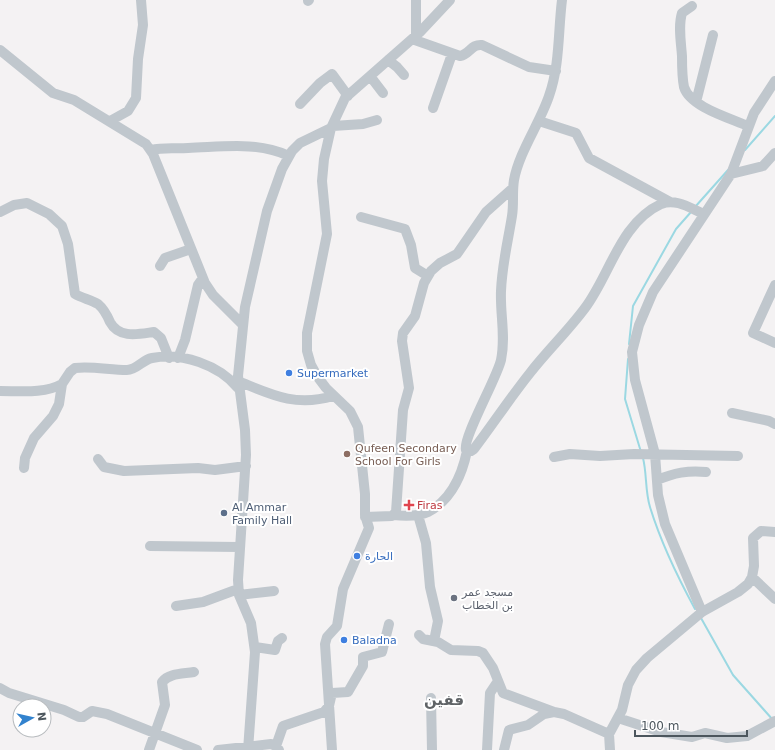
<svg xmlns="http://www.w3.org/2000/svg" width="775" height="750" viewBox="0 0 775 750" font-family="'DejaVu Sans','Noto Sans Arabic',sans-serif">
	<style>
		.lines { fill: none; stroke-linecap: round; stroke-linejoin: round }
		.stream { stroke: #9bd8e2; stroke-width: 2 }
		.minor { stroke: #c0c7cd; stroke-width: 10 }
		.shop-dot { fill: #3f7fe0; stroke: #fff; stroke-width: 1.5 }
		.education-dot { fill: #8d6e63; stroke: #fff; stroke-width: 1.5 }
		.health-dot { fill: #e0444e; stroke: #fff; stroke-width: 1.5 }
		.service-dot { fill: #5c6f8a; stroke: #fff; stroke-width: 1.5 }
		.worship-dot { fill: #6b7280; stroke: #fff; stroke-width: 1.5 }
		.labels { text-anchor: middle; stroke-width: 4; stroke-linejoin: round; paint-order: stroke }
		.shop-label { font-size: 11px; fill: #366cbe; stroke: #fff; text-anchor: start }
		.education-label { font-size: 11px; fill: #785e54; stroke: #fff; text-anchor: start }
		.health-label { font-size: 11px; fill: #be3a42; stroke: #fff; text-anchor: start }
		.service-label { font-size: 11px; fill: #4e5e75; stroke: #fff; text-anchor: start }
		.worship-label { font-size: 11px; fill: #5b616d; stroke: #fff; text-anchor: start }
		.district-label { font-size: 15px; font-weight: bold; fill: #5f6366; stroke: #fff }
	</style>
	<rect width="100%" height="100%" fill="#f4f2f3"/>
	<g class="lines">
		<path class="stream" d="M745 150 775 116
			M695 207 728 170
			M629 344 633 306 676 229 691 212
			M628 359 625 399 641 452
			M643 458C647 474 645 491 650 507 661 543 677 576 695 609
			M701 618 733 675 773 720"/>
		<path class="minor" d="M562 0C558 32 560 65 549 96 540 123 519 152 514 180 512 192 514 204 512 216 508 241 502 265 501 291 500 315 506 336 501 360 497 378 462 439 466 450L471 451 474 449C493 424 510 398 530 373 547 351 568 331 585 308 610 275 620 223 661 204 676 198 690 208 704 214
			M308 1 309 0
			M692 6 682 13C678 26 681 42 682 56 682 66 682 77 684 87 690 107 730 118 748 126
			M416 35V0
			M412 39 460 56C470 54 471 44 482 45L529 67 556 71
			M0 50 53 93 74 100 146 144 153 154 205 283 213 295 243 325
			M388 60 397 67 404 75
			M370 76 383 93
			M696 102 713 35
			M300 104 320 83 332 74 348 96
			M433 108 452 54
			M110 121 128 111 136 98 138 59 143 25 141 0
			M539 121 576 133 589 158 670 202
			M333 126 363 124 377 120
			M331 128 324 159 322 181 327 234 307 333V351L311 365 317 376 326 388 350 411 358 427 365 494V515L369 528 343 589 337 626 327 637 325 644 332 750
			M151 150C164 147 175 149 188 148 222 147 257 141 289 156
			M731 174 763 166 775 153
			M0 212 14 205 27 203 49 214 62 226 68 244 75 294C82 298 91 300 98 304 104 309 107 315 110 322 119 339 139 334 154 332L161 338 169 358
			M361 217 405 229 411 245 415 268 428 276
			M160 266 165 258 191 249
			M775 285 753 333 775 343
			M178 358 185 340 198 285 203 278
			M238 381C272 395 296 407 333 396
			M0 391C20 391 44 394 62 384L70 372 75 368C92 366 110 370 127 370 137 370 142 360 152 358 182 352 219 365 238 388
			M732 413 769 421 775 424
			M554 457 570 454 600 456 634 454 738 456
			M98 459 104 467 124 471 198 468 215 470 246 466
			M24 468 25 458 34 438 53 416 59 404 62 384
			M657 480C674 473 688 470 706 472
			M393 515C404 516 418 517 428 512 451 500 462 475 467 451
			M418 515 426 543 430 587 438 621 434 641
			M365 517 392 516 396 512 403 410 409 388 402 341 403 333 415 316 424 283 431 271 440 263 457 254 486 212 513 188
			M150 546 239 547
			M752 577 775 599
			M239 595 274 591
			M176 606 203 602 238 589
			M702 612 665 524 658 495 655 454 635 380 632 352 639 325 653 292 731 174 754 113 775 81
			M419 635 423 639 438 642 451 650 478 651 483 653 493 668 503 693 554 712
			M255 647 275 650 278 641 282 638
			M0 688 9 693 64 710 79 717H83L92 711 107 714 197 750
			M431 698 432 750
			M618 718 661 732 692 737 705 733 727 738 747 736 775 721
			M276 746 283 726 324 712 329 706 332 693 348 692 363 666V657L382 652 389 624
			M149 750 165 705 162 682C169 673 183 674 194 672
			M218 750 271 744 276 746 279 750
			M248 750 255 652 251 623 239 595 238 580 246 455 245 430 238 376 245 307 267 211 282 169 292 151 300 143 331 128 345 98 420 32 450 0
			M487 750 490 693 498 681
			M504 750 509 730 528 725 544 714 554 712 564 714 609 734
			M610 750 609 734 622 710 628 685 636 670 647 658 702 612 738 592 748 584 752 577 754 566 753 538 761 531 775 532"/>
	</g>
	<g class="shop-dot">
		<circle cx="289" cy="373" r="4"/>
		<circle cx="357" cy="556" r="4"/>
		<circle cx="344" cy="640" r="4"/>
	</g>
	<circle class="education-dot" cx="347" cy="454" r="4"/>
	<path class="health-dot" d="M407 499h4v4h4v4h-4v4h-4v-4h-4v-4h4z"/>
	<circle class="service-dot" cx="224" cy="513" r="4"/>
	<circle class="worship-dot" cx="454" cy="598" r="4"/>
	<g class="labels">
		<g class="shop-label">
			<text x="297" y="377">Supermarket</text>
			<text x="365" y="560">الحارة</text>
			<text x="352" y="644">Baladna</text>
		</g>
		<g class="education-label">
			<text x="355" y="452">Qufeen Secondary<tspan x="355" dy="13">School For Girls</tspan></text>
		</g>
		<g class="health-label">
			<text x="417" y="509">Firas</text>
		</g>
		<g class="service-label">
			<text x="232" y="511">Al Ammar<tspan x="232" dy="13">Family Hall</tspan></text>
		</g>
		<g class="worship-label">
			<text x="462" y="596">مسجد عمر<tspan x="462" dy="13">بن الخطاب</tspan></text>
		</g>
		<g class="district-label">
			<text x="444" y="705">قفين</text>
		</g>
	</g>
	<g transform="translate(32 718) rotate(82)"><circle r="19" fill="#ffffff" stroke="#b7bbbe"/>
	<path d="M0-3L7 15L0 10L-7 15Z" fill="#3282ce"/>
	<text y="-6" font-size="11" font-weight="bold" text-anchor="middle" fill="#4c565d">N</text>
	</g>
	<path d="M635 730v6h112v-6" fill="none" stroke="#4c565d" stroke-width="2"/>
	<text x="641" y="730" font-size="12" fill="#4c565d" stroke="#ffffff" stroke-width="3" paint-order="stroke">100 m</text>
</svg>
